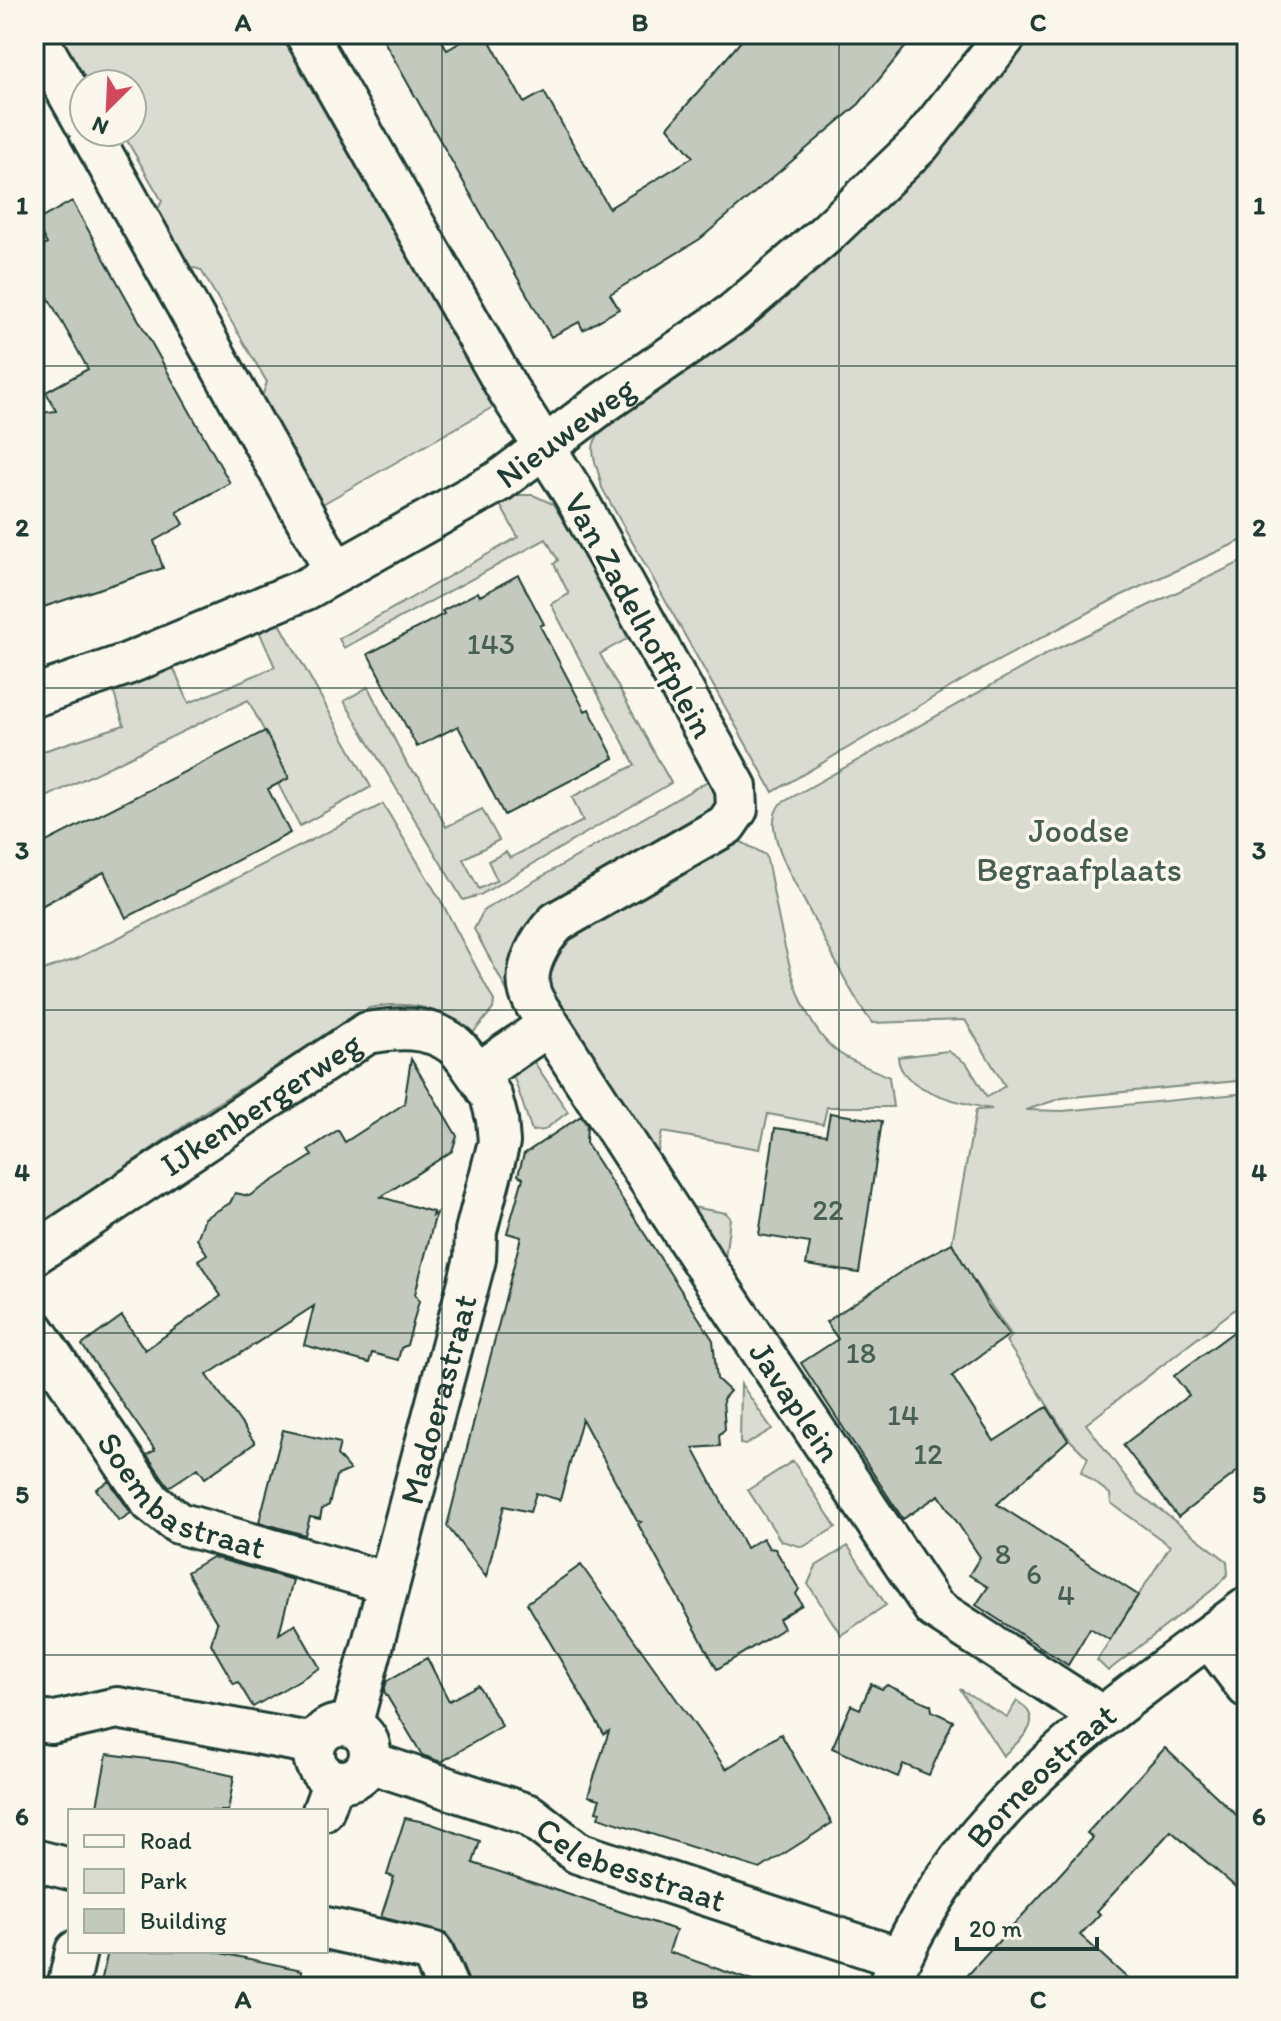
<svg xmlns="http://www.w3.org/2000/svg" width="1281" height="2021" viewBox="0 0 1281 2021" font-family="Itim,sans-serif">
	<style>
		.green { fill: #dbdcd1; stroke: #7d8c82; stroke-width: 2 }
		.building { fill: #c4c9be; stroke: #1f3d34; stroke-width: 2 }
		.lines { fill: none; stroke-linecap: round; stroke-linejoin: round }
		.street-casing { stroke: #1f3d34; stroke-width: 46 }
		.street { stroke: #fbf7ec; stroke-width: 40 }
		.grid { fill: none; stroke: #1f3d34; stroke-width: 2; stroke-opacity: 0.55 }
		.labels { text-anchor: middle; stroke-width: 7; stroke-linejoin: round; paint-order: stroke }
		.number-label { font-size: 30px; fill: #486056 }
		.street-label { font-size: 34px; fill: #1f3d34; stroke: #fbf7ec }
		.park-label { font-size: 34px; fill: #455d53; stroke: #fbf7ec }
		.neatline { fill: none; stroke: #1f3d34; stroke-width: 3 }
		.grid-label { font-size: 26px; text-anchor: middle; font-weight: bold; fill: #1f3d34 }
	</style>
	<rect width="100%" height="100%" fill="#fbf7ec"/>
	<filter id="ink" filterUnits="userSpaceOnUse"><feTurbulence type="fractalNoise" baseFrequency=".0125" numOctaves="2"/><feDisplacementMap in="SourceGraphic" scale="16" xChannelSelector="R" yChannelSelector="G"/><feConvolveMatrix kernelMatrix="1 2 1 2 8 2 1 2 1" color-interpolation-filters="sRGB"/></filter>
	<g filter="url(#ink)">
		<path class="green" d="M50 34H280L493 407 319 506 260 402 267 382 201 270 181 264 154 216 162 201 122 132H132V84H84Z
			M1026 34H1247V538L1120 596 973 674 773 792 602 488C596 455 582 449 609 422Z
			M513 495H533L553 504 634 635 600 654 671 783 480 895 463 900 344 701 368 687 409 768 419 776 446 827 482 809 499 840 463 859 479 889 497 880 488 861 506 852 510 858 583 821 572 797 635 765 551 604 569 594 554 564 558 560 546 539 344 648 339 639 518 537 498 501Z
			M1247 559V1080L1062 1098 1026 1110 1063 1111 1247 1093V1300L1086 1424 1137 1492 1227 1561 1228 1574 1216 1587 1108 1671 1097 1660 1170 1546 1111 1503 1110 1494 1081 1472 1088 1458 1070 1440 1006 1341 1012 1336 969 1274 952 1243 976 1110 992 1109C965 1104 899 1091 898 1057L948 1051 967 1064 987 1097 1005 1086 965 1020 872 1023C848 990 831 951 811 914 798 887 778 858 774 827 773 818 775 811 780 804L1052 651Z
			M278 620 371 787 300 826 278 784 289 778 248 700 34 803V754L124 725 113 690 173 667 189 703 275 667 259 631Z
			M713 778C720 793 719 800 711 814L551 906 521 1017 474 929 484 910Z
			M383 804 441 901 494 1001 493 1009 473 1033C439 1008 411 999 369 1008L210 1108 34 1230V973L76 959Z
			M728 835 766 855C779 912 789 1018 839 1053 853 1063 873 1069 889 1077L893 1107H827L823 1124 768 1114 760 1149 662 1132 656 1161 548 991 552 960 572 932Z
			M532 1059 568 1112 544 1130 532 1131 512 1072Z
			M686 1206 726 1213 730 1218 725 1259H717Z
			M741 1384 772 1429 745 1445 740 1444Z
			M793 1461 836 1527 803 1547 781 1541 748 1490Z
			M848 1546 886 1605 841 1635 808 1584 816 1566Z
			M960 1689 1007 1717 1017 1701C1048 1721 1021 1739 1003 1756Z"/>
		<path class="building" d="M380 34H439L447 50 475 34H486L524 103 544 92 609 208 693 157 668 127 747 34H916L859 104 700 239 610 294 619 309 583 330 579 322 551 337Z
			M72 201 230 483 177 512 184 524 154 541 163 568 34 610V414L56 411 46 392 88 369 34 272V251L47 244 35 222Z
			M518 575 544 624 540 626 585 711 589 709 614 758 504 815 458 726 417 747 368 654 444 614 442 611 478 592 480 596Z
			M265 731 289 778 268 789 290 833 126 918 104 872 34 910V848Z
			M411 1059 457 1136 452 1151 381 1197 433 1212 432 1216 436 1213 415 1294 419 1301 407 1345 401 1348 398 1360 372 1353 369 1363 304 1345 314 1306 207 1375 255 1443 205 1478 198 1468 169 1487 147 1455 155 1450 82 1345 122 1316 145 1350 221 1296 198 1260 207 1254 197 1239 205 1218 230 1203 235 1193 249 1196 312 1156 308 1150 338 1130 345 1142 404 1104Z
			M830 1113 882 1121 859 1273 806 1265 810 1243 759 1235 775 1128 826 1135Z
			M581 1116 587 1125 586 1143 713 1340 717 1379 730 1391 723 1399 725 1429 719 1435 720 1446 693 1448 746 1548 763 1538 769 1548 775 1549 799 1589 796 1594 802 1605 779 1619 784 1628 717 1669 638 1524 641 1522 637 1521 582 1419 560 1500 536 1493 530 1512 504 1506 486 1577 447 1526 521 1237 507 1233 523 1178 518 1175 524 1154Z
			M952 1243 986 1303 1009 1335 952 1376 994 1441 1047 1407 1068 1440 997 1504 1138 1595 1110 1640 1090 1628 1068 1665 976 1605 988 1587 969 1575 980 1557 939 1495 903 1519 801 1363 838 1339 826 1322 914 1263Z
			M1247 1322V1464L1178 1517 1123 1445 1189 1395 1174 1376Z
			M283 1430 340 1443 337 1455 350 1470 336 1476 329 1505 322 1509 320 1519 310 1517 305 1535 259 1522Z
			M109 1481 131 1513 119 1521 96 1489Z
			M212 1557 293 1580 279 1634 295 1624 320 1668 253 1707 238 1682 234 1684 211 1644 217 1623 187 1572Z
			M581 1565 726 1769 781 1734 832 1823 760 1869 598 1817 600 1812 596 1811 600 1799 588 1796 609 1731 604 1734 527 1603Z
			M427 1658 449 1701 478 1685 502 1726 441 1762 422 1755 384 1691 387 1681Z
			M871 1684 882 1689 887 1685 931 1705 932 1711 953 1721 929 1775 903 1764 898 1777 832 1748 851 1705 860 1709Z
			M1165 1748 1247 1825V1897L1171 1831 1097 1911 1100 1914 1080 1935 1137 1987H957L1093 1838 1087 1833Z
			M107 1754 172 1762 234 1776 228 1811H96Z
			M405 1818 429 1823 480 1841 473 1863 676 1930 669 1952 752 1981 751 1987H541L512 1977 493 1987H471L453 1943 446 1934 381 1917 394 1877 387 1875Z
			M108 1951H212L302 1970 301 1987H100Z"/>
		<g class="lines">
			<defs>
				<g id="street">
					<path d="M35 34 84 121"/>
					<path d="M90 132 336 572"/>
					<path id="s1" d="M34 696 127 664 306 589 499 481 603 403 734 313 826 234 920 144 1007 34"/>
					<path id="s2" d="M549 1025 717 1284 934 1608 1101 1716"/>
					<path id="s3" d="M34 1254 367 1033C397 1028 427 1025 453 1044 462 1051 470 1065 477 1074L549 1025C543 1015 533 1003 530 992 523 967 541 938 557 922L726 825 737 809 736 787 574 494 507 388 306 34"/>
					<path id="s4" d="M34 1330 151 1502 178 1523 388 1583"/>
					<path d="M1209 1637 1247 1687"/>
					<path d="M34 1720 51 1723 117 1708 315 1744"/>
					<circle cx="342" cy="1753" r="28"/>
					<path id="s5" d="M351 1726 475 1259 476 1231 499 1142 497 1119 491 1096 477 1074"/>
					<path id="s6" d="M369 1762 529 1815 578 1853 899 1958"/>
					<path d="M323 1811 334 1781"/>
					<path d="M34 1860 70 1869"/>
					<path d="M326 1928 432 1952 447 1987"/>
					<path d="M68 1987 76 1951"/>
					<path id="s7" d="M888 1987C959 1809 1100 1718 1247 1608"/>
				</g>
			</defs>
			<use href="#street" class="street-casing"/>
			<use href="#street" class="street"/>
		</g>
	</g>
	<path class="grid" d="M442 34V1987M839 34V1987M34 366H1247M34 688H1247M34 1010H1247M34 1333H1247M34 1655H1247"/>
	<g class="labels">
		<g class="number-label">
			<text x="491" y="654">143</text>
			<text x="828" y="1220">22</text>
			<text x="861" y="1363">18</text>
			<text x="903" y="1425">14</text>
			<text x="928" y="1464">12</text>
			<text x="1003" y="1564">8</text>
			<text x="1034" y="1584">6</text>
			<text x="1066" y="1605">4</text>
		</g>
		<g class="street-label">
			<text dy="12" stroke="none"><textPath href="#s1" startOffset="596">Nieuweweg</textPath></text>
			<text transform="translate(640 615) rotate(61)" y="12">Van Zadelhoffplein</text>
			<text dy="12" stroke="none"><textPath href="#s3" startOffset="272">IJkenbergerweg</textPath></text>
			<text dy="12" stroke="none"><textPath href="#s5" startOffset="338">Madoerastraat</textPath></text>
			<text dy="12" stroke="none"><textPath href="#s2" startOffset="450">Javaplein</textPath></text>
			<text dy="12" stroke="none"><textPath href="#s4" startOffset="230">Soembastraat</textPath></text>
			<text dy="12" stroke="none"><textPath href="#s7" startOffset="264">Borneostraat</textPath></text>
			<text dy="12" stroke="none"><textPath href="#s6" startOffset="284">Celebesstraat</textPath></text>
		</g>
		<g class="park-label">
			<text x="1079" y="842">Joodse<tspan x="1079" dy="39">Begraafplaats</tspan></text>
		</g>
	</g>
	<rect width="1281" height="2021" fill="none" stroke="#fbf7ec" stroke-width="88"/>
	<rect x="68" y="1809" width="260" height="144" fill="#fbf7ec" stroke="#a3ada2" stroke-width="2"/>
	<rect x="84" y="1835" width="40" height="12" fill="#fbf7ec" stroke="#a3ada2" stroke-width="2"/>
	<text x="140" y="1849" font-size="24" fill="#1f3d34">Road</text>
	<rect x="84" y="1869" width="40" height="24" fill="#dbdcd1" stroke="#a3ada2" stroke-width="2"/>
	<text x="140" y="1889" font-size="24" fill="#1f3d34">Park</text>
	<rect x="84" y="1909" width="40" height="24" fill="#c4c9be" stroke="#a3ada2" stroke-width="2"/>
	<text x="140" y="1929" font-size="24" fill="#1f3d34">Building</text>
	<g transform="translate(108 108) rotate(204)"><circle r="38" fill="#fbf7ec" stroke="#a3ada2" stroke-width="2"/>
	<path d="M0-6L14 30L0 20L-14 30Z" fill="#d1495b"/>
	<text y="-12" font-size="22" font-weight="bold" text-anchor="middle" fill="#1f3d34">N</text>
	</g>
	<path d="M957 1937v12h140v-12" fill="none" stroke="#1f3d34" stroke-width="4"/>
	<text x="969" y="1937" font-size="24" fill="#1f3d34" stroke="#fbf7ec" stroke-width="6" paint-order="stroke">20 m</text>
	<rect x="44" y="44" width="1193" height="1933" class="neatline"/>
	<g class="grid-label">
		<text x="243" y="31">A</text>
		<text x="640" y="31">B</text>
		<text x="1038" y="31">C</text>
		<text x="22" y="214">1</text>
		<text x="1259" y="214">1</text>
		<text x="22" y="536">2</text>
		<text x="1259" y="536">2</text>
		<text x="22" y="859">3</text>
		<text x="1259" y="859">3</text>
		<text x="22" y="1181">4</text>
		<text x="1259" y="1181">4</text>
		<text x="22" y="1503">5</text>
		<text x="1259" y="1503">5</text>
		<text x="22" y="1825">6</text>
		<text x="1259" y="1825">6</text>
		<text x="243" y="2008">A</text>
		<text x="640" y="2008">B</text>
		<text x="1038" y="2008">C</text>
	</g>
</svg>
